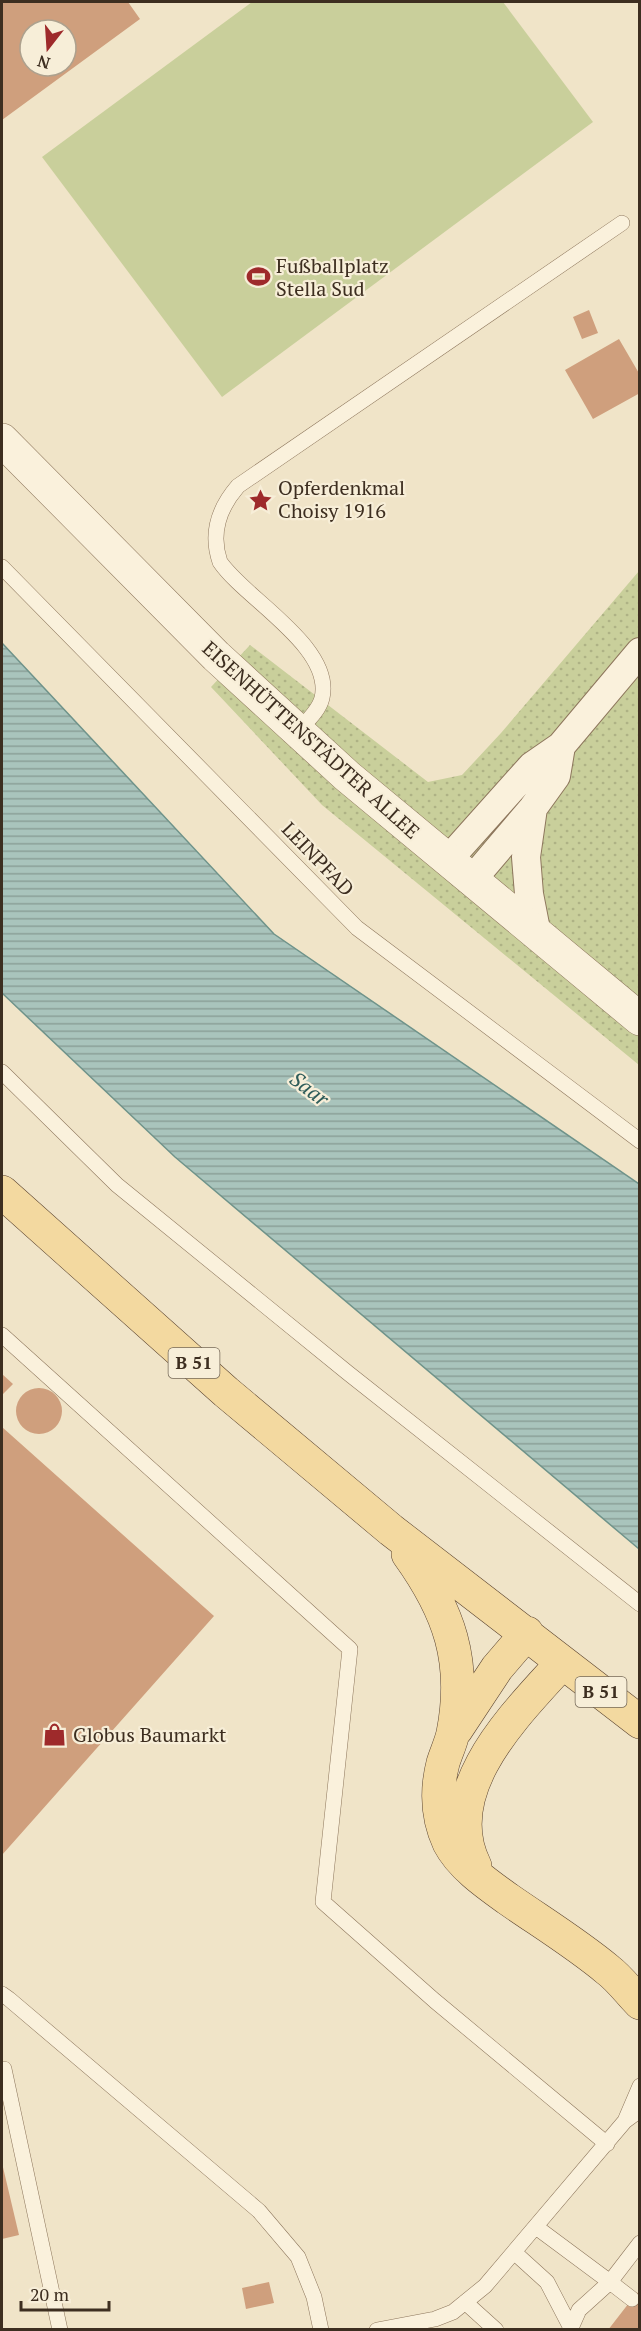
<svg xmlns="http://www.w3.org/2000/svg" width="641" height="2331" viewBox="0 0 641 2331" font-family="'PT Serif',serif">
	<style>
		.grass { fill: url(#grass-dots) }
		.pitch { fill: #c9cf9b }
		.water { fill: url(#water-rules); stroke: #6f938a; stroke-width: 1.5 }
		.building { fill: #cf9f7d; fill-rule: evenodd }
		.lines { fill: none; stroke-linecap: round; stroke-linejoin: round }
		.service-casing { stroke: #8d765c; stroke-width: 16 }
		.minor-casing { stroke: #8d765c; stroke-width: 30 }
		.tertiary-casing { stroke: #8d765c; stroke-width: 34 }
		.primary-casing { stroke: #5b4430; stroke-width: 34 }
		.service { stroke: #faf1dc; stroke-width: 15 }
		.minor { stroke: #faf1dc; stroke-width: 28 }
		.tertiary { stroke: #faf1dc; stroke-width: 33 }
		.primary { stroke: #f3d9a0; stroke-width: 33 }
		.labels { text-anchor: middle; stroke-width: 4.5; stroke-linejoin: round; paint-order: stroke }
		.shield { fill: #f7eed8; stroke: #756857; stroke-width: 1.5 }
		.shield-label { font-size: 18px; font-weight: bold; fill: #3d2e20 }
		.poi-label { font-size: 20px; fill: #3d2e20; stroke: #f7eed8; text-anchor: start }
		.street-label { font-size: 20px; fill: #3d2e20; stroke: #f7eed8 }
		.water-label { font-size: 21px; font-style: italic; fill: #2f5d5a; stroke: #f7eed8 }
	</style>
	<defs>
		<pattern id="grass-dots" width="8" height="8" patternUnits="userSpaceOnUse" patternTransform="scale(1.5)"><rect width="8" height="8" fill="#c9cf9b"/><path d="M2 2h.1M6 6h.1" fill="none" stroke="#aeb285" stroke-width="1.8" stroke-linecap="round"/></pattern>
		<pattern id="water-rules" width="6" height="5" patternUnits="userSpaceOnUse" patternTransform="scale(1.5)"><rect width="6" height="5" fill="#a9c4bc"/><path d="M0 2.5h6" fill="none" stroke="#8ba098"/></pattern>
	</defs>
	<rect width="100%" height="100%" fill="#f0e4c8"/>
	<path class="grass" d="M639 571V1065L322 805 211 687 250 645 428 782 462 775 501 733Z"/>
	<path class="pitch" d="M252 2H503L593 122 222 397 42 157Z"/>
	<path class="water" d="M2 643 274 934 639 1184V1549L175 1157 2 993Z"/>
	<path class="building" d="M2 2H128L140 19 2 120ZM30 30H66V66H30Z
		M589 310 598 333 582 339 573 317Z
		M619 339 640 375V393L593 419 565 370Z
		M2 1374 13 1384 2 1395Z
		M16 1411a23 23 0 1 1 46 0a23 23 0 1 1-46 0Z
		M2 1427 214 1616 2 1855Z
		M2 2163 19 2235 2 2239Z
		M269 2282 274 2303 246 2309 242 2288Z
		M640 2290V2330H608L632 2299Z"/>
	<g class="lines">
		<defs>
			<path id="service" d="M2 567 357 928 640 1141
				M298 731C306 722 319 711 322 698 334 647 245 599 220 562 210 533 219 508 238 486L622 223
				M2 1072 117 1185 348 1373 640 1604
				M2 1335 350 1649 323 1902 435 2001 607 2144
				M2 1994 9 1999 259 2211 298 2257 314 2297 321 2330
				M2 2069H4L60 2330
				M625 2121 640 2086
				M536 2227 610 2282 640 2243
				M515 2253 547 2282 572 2330
				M465 2302 496 2330
				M571 2328 579 2310 610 2282 632 2299
				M377 2330 435 2319 453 2312 485 2286 625 2121 640 2110"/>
			<path id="minor" d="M533 808 526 857 529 894 537 935
				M447 861 532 766 561 746 640 652
				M471 881 533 808 556 776 561 746"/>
			<path id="tertiary" d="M2 440 216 656 347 776 640 1019"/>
			<path id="primary" d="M2 1192 226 1392 391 1530 640 1722
				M408 1554C449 1611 467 1661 453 1733 451 1743 446 1753 443 1763 436 1790 437 1817 449 1843 461 1866 487 1884 508 1899 541 1922 577 1944 608 1970 620 1979 629 1992 640 2003
				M456 1730 497 1668 527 1633
				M475 1866C437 1790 516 1714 562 1663"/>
		</defs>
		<use href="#service" class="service-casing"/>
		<use href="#minor" class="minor-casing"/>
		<use href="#tertiary" class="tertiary-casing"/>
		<use href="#primary" class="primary-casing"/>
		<use href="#service" class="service"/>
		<use href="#minor" class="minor"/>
		<use href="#tertiary" class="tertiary"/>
		<use href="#primary" class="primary"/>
	</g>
	<defs>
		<symbol id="stadium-bare" viewBox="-9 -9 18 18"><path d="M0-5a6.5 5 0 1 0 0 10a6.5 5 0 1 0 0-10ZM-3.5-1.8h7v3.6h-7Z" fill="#9e2a2b" stroke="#f7eed8" stroke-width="2.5" paint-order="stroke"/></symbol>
		<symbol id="sight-bare" viewBox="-9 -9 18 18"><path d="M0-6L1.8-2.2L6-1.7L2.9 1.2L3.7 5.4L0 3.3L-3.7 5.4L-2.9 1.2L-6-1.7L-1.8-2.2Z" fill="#9e2a2b" stroke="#f7eed8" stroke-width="2.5" paint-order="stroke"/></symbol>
		<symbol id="shop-bare" viewBox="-9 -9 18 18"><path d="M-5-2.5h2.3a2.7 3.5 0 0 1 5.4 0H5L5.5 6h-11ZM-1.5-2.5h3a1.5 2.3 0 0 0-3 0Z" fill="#9e2a2b" stroke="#f7eed8" stroke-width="2.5" paint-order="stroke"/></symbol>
	</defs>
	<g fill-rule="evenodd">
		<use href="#stadium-bare" x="242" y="260" width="33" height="33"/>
		<use href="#sight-bare" x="244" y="484" width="33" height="33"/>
		<use href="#shop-bare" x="38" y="1718" width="33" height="33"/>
	</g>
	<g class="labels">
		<g class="shield">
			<rect x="168.5" y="1348" width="51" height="30" rx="4.5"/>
			<rect x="575.5" y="1677" width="51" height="30" rx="4.5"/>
		</g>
		<g class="shield-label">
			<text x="194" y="1369">B 51</text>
			<text x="601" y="1698">B 51</text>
		</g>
		<g class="poi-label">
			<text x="276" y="273">Fußballplatz<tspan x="276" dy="23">Stella Sud</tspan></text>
			<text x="278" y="495">Opferdenkmal<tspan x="278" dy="23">Choisy 1916</tspan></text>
			<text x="73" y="1742">Globus Baumarkt</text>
		</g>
		<g class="street-label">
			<text transform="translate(311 740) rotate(42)" y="7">EISENHÜTTENSTÄDTER ALLEE</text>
			<text transform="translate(318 859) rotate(46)" y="7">LEINPFAD</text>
		</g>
		<g class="water-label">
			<text transform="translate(309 1089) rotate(37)" y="7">Saar</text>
		</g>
	</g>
	<rect width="641" height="2331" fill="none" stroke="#3d2e20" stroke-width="6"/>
	<g transform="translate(48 48) rotate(197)"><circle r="28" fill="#f7eed8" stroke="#ada18e" stroke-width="1.5"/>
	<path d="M0-4.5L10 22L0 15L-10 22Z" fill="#9e2a2b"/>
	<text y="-9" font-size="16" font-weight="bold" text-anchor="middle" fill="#3d2e20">N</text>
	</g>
	<path d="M21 2301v9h88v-9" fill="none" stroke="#3d2e20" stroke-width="3"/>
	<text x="30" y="2301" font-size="18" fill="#3d2e20" stroke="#f7eed8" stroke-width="4.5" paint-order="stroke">20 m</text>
</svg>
